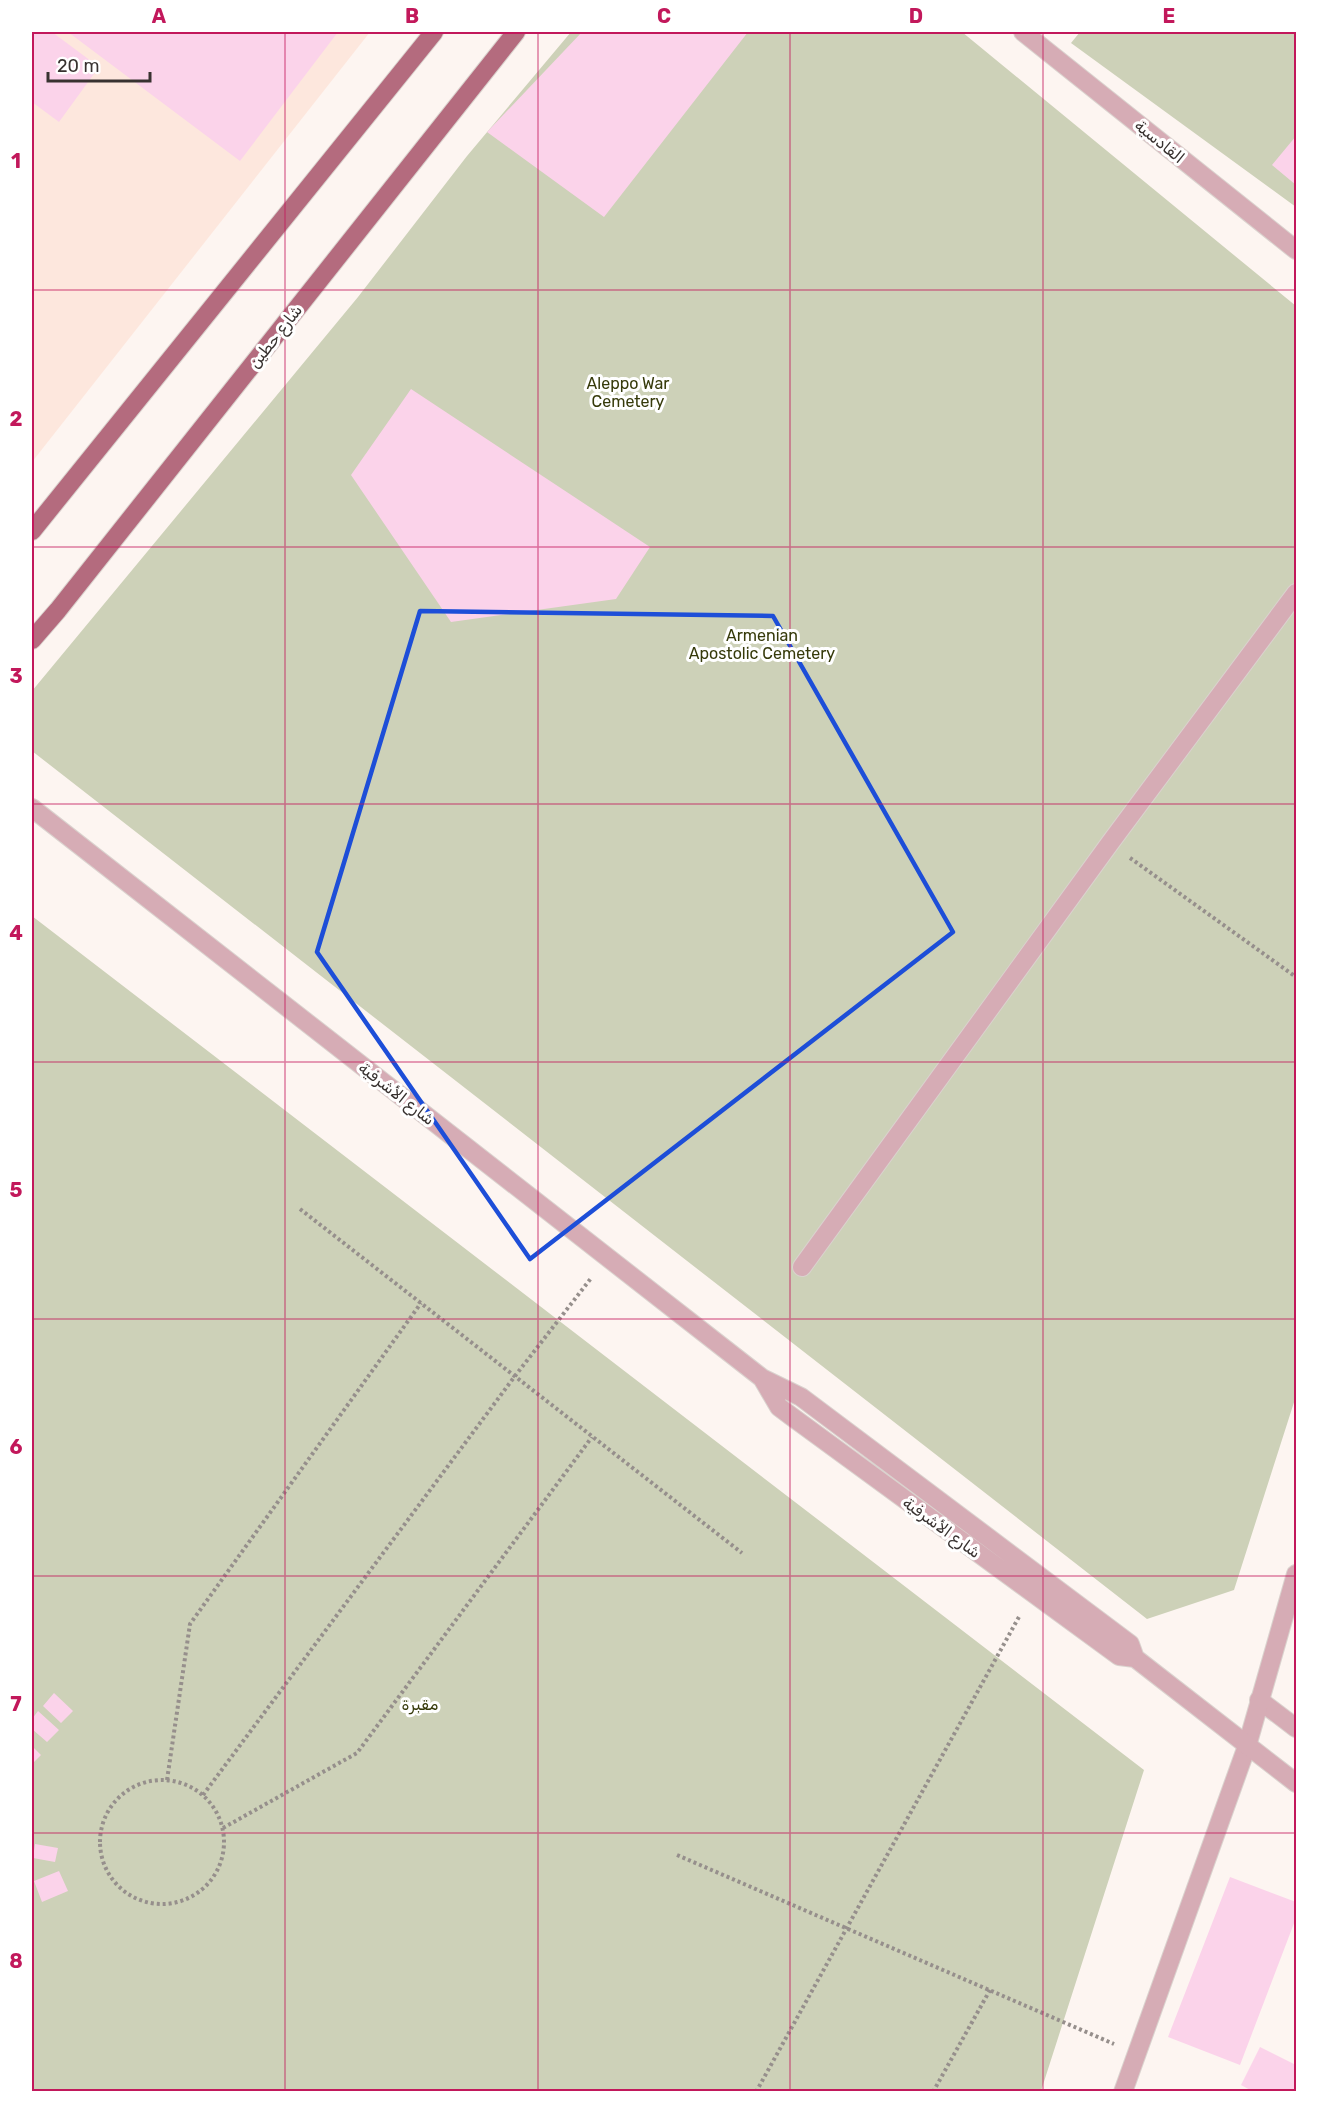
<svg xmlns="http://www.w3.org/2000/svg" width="1328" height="2123" viewBox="0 0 1328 2123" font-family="Rubik,Vazirmatn,sans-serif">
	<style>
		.built { fill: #fde7dd }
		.green { fill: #cdd1b8 }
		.building { fill: #fbd3ea }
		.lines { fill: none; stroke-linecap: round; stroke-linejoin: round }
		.service-casing { stroke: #dad2ce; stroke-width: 20 }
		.minor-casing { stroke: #dad2ce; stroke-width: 20 }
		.tertiary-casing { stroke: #dad2ce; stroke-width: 20 }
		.primary-casing { stroke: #dad2ce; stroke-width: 20 }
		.path { stroke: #968f8c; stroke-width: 4; stroke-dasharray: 3 3; stroke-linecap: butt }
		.service { stroke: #d6acb5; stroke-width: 18 }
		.minor { stroke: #d6acb5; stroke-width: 18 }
		.tertiary { stroke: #d6acb5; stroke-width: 18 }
		.primary { stroke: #b46b7e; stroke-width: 18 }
		.marked { fill: none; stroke: #1d4ed8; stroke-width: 4.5; stroke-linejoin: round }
		.grid { fill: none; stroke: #c2185b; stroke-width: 1.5; stroke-opacity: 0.55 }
		.labels { text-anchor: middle; stroke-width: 6; stroke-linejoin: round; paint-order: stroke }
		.street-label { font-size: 16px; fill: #383230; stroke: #fff }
		.park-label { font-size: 16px; fill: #363a0a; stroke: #fff }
		.neatline { fill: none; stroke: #c2185b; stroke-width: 2 }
		.grid-label { font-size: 20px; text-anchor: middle; font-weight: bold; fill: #c2185b }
	</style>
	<rect width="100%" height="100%" fill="#fdf5f1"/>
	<path class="built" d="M32 32H370L32 462Z"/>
	<path class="green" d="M571 32H962L1296 306V1396L1234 1590 1147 1619 32 751V691L358 297 467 156Z
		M1080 32H1296V207L1071 43Z
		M32 916 1144 1770 1041 2091H32Z"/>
	<path class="building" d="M32 32H52L99 67 59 122 32 102Z
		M68 32H338L240 161Z
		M582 32H748L604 217 487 132Z
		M1296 136V185L1272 165Z
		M411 389 650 547 616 599 451 622 351 475Z
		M54 1693 73 1711 61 1723 43 1706Z
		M38 1711 59 1730 47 1742 32 1729V1719Z
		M32 1746 41 1755 32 1764Z
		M35 1844 58 1848 55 1862 33 1858Z
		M59 1871 68 1891 42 1902 34 1881Z
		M1230 1877 1296 1902V1918L1240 2065 1168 2037Z
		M1260 2047 1296 2065V2092H1254L1241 2085Z"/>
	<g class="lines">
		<defs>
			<path id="service" d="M1259 1700 1296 1728"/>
			<path id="minor" d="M1023 32 1296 250
				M802 1267 1110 843 1296 593
				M1123 2092 1247 1746 1296 1574"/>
			<path id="tertiary" d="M32 808 762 1378 801 1397 1130 1644 1135 1658
				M762 1378 779 1407 791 1416 1119 1656 1135 1658 1296 1783"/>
			<path id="primary" d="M32 531 434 32
				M32 640 58 610 516 32"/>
		</defs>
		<use href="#service" class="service-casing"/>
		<use href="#minor" class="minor-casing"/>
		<use href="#tertiary" class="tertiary-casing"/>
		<use href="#primary" class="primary-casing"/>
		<path class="path" d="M1130 858 1296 977
			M300 1209 742 1553
			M100 1842a62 62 0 1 1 124 0a62 62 0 1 1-124 0Z
			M167 1780 190 1624 421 1303
			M203 1795 515 1376 592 1277
			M223 1828 357 1753 592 1437
			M677 1855 1114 2044
			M756 2092 1020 1615
			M933 2092 990 1990"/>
		<use href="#service" class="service"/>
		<use href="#minor" class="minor"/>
		<use href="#tertiary" class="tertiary"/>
		<use href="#primary" class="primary"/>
	</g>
	<path class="marked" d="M420 611 773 616 953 932 530 1259 317 952Z"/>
	<path class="grid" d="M285 32V2092M538 32V2092M790 32V2092M1043 32V2092M32 290H1296M32 547H1296M32 804H1296M32 1062H1296M32 1319H1296M32 1576H1296M32 1833H1296"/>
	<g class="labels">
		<g class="street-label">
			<text transform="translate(1160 141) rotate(39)" y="6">القادسية</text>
			<text transform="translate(275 336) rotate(-52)" y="6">شارع حطين</text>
			<text transform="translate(397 1093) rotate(38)" y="6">شارع الأشرفية</text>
			<text transform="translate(942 1527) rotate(36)" y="6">شارع الأشرفية</text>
		</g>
		<g class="park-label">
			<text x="628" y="389">Aleppo War<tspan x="628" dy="18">Cemetery</tspan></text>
			<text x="762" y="641">Armenian<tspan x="762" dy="18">Apostolic Cemetery</tspan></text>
			<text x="420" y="1710">مقبرة</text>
		</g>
	</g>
	<rect width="1328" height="2123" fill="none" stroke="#ffffff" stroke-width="66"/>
	<path d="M48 72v9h102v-9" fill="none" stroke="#383230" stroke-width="3"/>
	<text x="57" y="72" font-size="18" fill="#383230" stroke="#ffffff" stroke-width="4.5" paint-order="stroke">20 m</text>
	<rect x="33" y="33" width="1262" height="2057" class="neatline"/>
	<g class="grid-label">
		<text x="159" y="23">A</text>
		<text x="412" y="23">B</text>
		<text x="664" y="23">C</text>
		<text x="916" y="23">D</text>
		<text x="1169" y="23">E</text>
		<text x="16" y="168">1</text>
		<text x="16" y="426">2</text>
		<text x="16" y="683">3</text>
		<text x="16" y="940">4</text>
		<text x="16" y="1197">5</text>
		<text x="16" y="1454">6</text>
		<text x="16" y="1711">7</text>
		<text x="16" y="1968">8</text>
	</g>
</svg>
